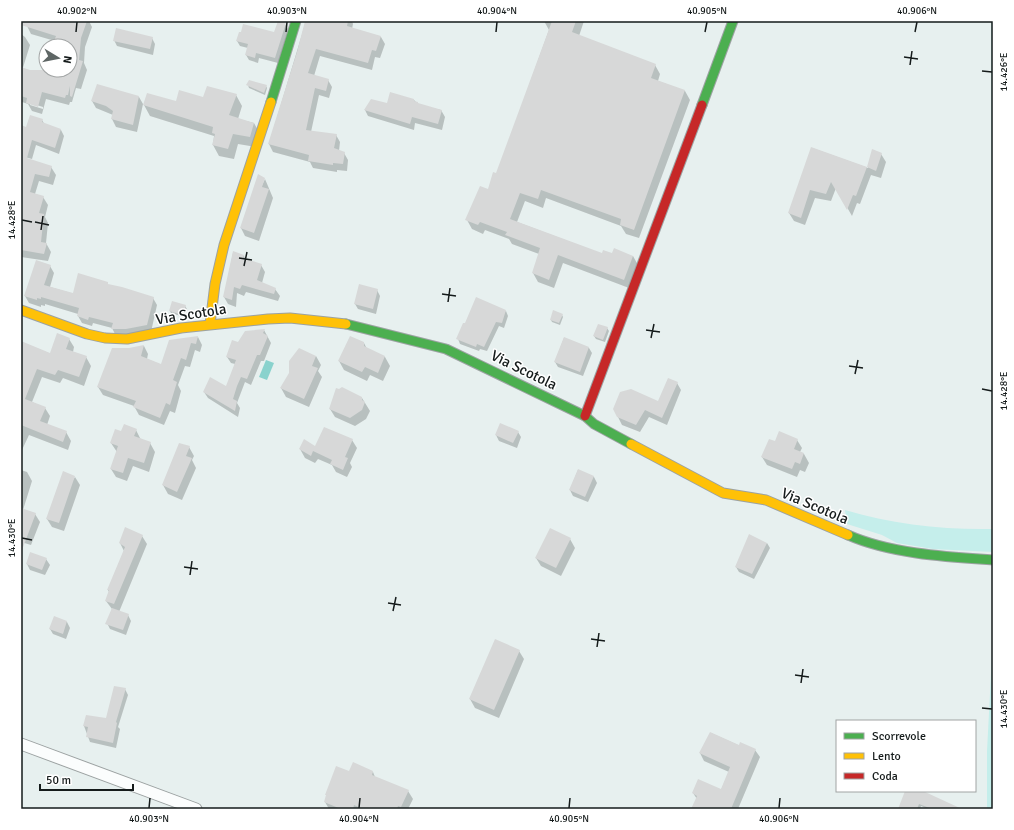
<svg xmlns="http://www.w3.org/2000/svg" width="1014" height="830" viewBox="0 0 1014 830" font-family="Signika,sans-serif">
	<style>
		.green { fill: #c5eeeb }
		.water { fill: #89d2cd }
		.shadow { fill: #0003; fill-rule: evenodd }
		.building { fill: #d7d8d8 }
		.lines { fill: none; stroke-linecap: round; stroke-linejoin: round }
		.street-casing { stroke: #9ca2a2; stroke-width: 13 }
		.fast-casing { stroke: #9ca2a2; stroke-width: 11 }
		.slow-casing { stroke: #9ca2a2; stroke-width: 11 }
		.jam-casing { stroke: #9ca2a2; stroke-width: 11 }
		.street { stroke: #fbfdfd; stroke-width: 11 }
		.fast { stroke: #4caf50; stroke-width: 9 }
		.slow { stroke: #ffc107; stroke-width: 9 }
		.jam { stroke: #c62828; stroke-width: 9 }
		.ticks { fill: none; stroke: #151b1b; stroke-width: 1.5 }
		.labels { text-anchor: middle; stroke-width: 3; stroke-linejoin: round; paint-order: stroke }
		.street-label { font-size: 15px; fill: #151b1b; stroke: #fff }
		.neatline { fill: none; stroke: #151b1b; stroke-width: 1.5 }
		.ticks-label { font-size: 10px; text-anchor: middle; fill: #151b1b }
	</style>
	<rect width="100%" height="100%" fill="#e7f0ef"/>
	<path class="green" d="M991 21H993V552L933 549 897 543 882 535 847 524 845 510C891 524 944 530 992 529Z
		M993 636V809H987V751Z"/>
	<path class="water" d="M266 360 274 363 267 380 259 377Z"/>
	<path class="shadow" d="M28 21H89L92 27 85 47 84 63 87 70 81 89 76 88 72 102H70L69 105 46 99 42 114 32 111 28 104 22 102 21 84 43 75 46 66V70H70V46H53L55 41 31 34 27 26ZM30 103 43 107V109L30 105Z
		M306 21H352L353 24 352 29 381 37 385 44 380 58 375 57 372 70 320 56 314 76 328 80 332 87 329 98 319 95 311 132 336 135 340 142 339 151 344 153 348 160 347 171 337 170V172L313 168 310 162 273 152 269 144Z
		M544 21H584L579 36 655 65 660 74 658 81 685 91 690 100 639 238 626 234 621 226 546 198 543 208 525 201 517 222 602 254 633 256 638 265 629 288 563 263 554 288 538 282 533 273 539 254 512 244 509 239 485 230 483 234 472 229 467 220 489 190 497 174 549 30Z
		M285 24 288 29 278 63 259 58 258 63 249 60 246 55 248 48 240 46 237 41 242 33H275Z
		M21 34 25 37 30 45 21 74Z
		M152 38 155 44 153 55 117 46 114 40Z
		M248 85 266 86 267 88 265 95 249 88Z
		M236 95 242 106 238 119 254 123 260 134 256 147 238 144 234 159 219 156 213 145 214 136 150 116 144 105Z
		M139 97 143 104 137 132 116 127 112 119 113 115 96 108 92 101Z
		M414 100 419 105 441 110 445 117 442 130 415 123 414 130 368 116 365 110Z
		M42 120 45 125 61 130 64 136 59 154 36 145 32 159 25 157 24 159 51 167 56 175 53 185 39 181 35 194 43 197 48 205 45 217 48 223 46 243 51 252 48 261 21 257V126L27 128Z
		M812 148 868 168 873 150 881 154 886 162 881 178 871 175 860 204 857 203 852 216 836 188 831 201 815 198 805 225 794 221 789 213Z
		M265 179 273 198 259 241 245 236 241 228Z
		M233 253 244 256 246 260 261 265 265 272 262 283 275 289 280 296 278 301 246 292 244 296 237 293 236 307 228 304 224 297Z
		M50 266 54 273 50 287 74 294 108 285 153 298 157 305 151 332 116 336 112 328 93 323 92 326 82 323 78 316V314L45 304V306L41 305V307L29 303 25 296Z
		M377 290 380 296 376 314 358 309 355 304Z
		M185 306 187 309 184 317 171 313 170 311Z
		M506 311 508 316 504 328 499 326 487 351 480 349 479 351 460 344 458 339Z
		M562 315 563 317 560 325 552 322 551 320Z
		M607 328 609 331 605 342 596 339 594 336Z
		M264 330 271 343 264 361H261L251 385 245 382 237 403 240 408 238 417 208 398 204 392 227 388 235 364 231 363 227 357 238 343Z
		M198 337 202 345 200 352 195 350 190 367 185 366 178 385 181 391 175 413 170 411 164 425 139 415 134 406 103 395 98 387 129 349 144 346 148 354 147 359 161 365Z
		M564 338 589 348 592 353 583 376 558 367 555 362Z
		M69 339 74 347 73 352 86 357 91 366 84 386 63 378 60 383 42 377 32 402 45 408 50 416 47 425 66 432 71 441 68 450 29 435 21 452V342L51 354Z
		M364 343 367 349 385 357 390 366 383 381 370 375 367 381 344 370 339 361Z
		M316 356 321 365 318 371 322 377 309 407 286 397 281 388Z
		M677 383 681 390 667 425 649 417 640 432 622 425 618 417 659 402Z
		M362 398 370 411 366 419 355 426 335 417 330 409Z
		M136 430 141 440 150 443 155 452 149 472 133 466 127 481 116 477 111 469 117 452 111 443 122 433Z
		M518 432 521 437 517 448 499 441 496 435Z
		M352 440 357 448 350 463 352 467 347 477 336 472 332 465 318 459 315 463 305 458 300 449Z
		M797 440 802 448 800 452 804 454 809 463 805 472 800 470 797 477 767 465 762 457 776 443Z
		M189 447 194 456 192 460 196 468 182 500 168 494 163 485Z
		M21 470 27 472 32 481 23 510 35 514 40 522 31 545 21 542Z
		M578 470 594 477 597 483 588 502 573 496 570 490Z
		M75 477 80 485 64 531 52 527 47 519Z
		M142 536 147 544 119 612 128 615 131 621 126 635 110 629 107 623 112 609 106 601 109 592 108 590 124 551 120 543Z
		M570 539 575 548 561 576 541 566 536 558Z
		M767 543 770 548 754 579 739 572 736 567Z
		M46 559 50 565 45 575 30 570 27 564Z
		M54 618 67 622 70 628 66 639 53 634 50 629Z
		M519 651 524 659 499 718 475 708 470 699Z
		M125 689 128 695 118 727 120 729 116 748 90 742 84 726 107 719Z
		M711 733 740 746 755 750 760 757 738 809H692L697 799 693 793 721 790 729 772 704 761 700 753Z
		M373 772 375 777 408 791 413 799 408 809H329L325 802Z
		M907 791H921L960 809H928L921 806 920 809H899Z"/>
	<path class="building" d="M21 21H87L81 38 79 60 83 61 72 97 70 96V86L68 95H66L65 98 42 92 38 107 26 103 27 98 21 96V67L30 70H70V46H52L56 36 21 25Z
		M278 21 286 23 275 58 256 53 255 58 245 55 248 44 236 41 239 32H241L243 24 274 32Z
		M305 21H348L347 26 381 36 376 51 372 50 368 63 316 49 308 73 329 79 326 91 315 88 306 130 337 134 334 148 345 152 343 164 333 163V165L308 161 309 155 268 144 297 52Z
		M552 21H576L572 32 656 64 651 78 685 90 634 230 620 225 621 219 541 190 538 199 520 193 510 219 602 253 603 250 612 253 614 248 633 256 624 280 558 255 549 280 532 273 540 248 505 235 507 232 480 222 478 225 465 220 480 186 488 189 493 172 496 173Z
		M116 28 153 37 150 49 113 41Z
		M249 80 267 85 264 93 246 85Z
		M97 84 139 96 133 125 111 119 113 111 106 106 91 101Z
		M207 86 237 94 229 115 254 123 250 137 233 134 228 149 212 145 215 134 212 133 213 127 143 105 147 93 176 101 179 90 203 97Z
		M390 92 414 99V101L418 102V103L442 110 438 124 412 117 410 124 364 110 371 99 387 103Z
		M30 115 43 119 42 122 61 129 55 148 32 140 27 158 52 166 49 177 35 174 30 192 44 196 39 213 44 214 41 242 47 243 44 254 21 250V125L26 127Z
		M811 147 867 167 872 149 882 153 876 171 867 167 856 196 853 195 847 210 831 182 826 194 810 190 801 218 788 213Z
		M258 174 265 178 262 187 269 189 254 233 240 228Z
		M233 251 244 255 243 258 262 264 257 280 276 288 274 294 242 285 240 289 234 287 232 300 223 297Z
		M36 260 51 265 44 285 73 293 78 273 108 282V284L122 287 154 297 147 325 126 329H111L113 323 89 317 88 320 77 316 79 308 41 297V299L37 298V300L24 296Z
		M359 284 378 289 373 309 354 304Z
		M476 297 506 310 502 323 496 322 484 347 477 344 476 347 456 339 463 323H465Z
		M172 301 186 305 183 315 169 311Z
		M553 310 563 314 559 323 550 320Z
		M598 324 608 327 603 340 593 336Z
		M265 329 263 333 268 336 260 355H257L247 379 241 377 237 386 233 399 237 401 235 411 203 392 210 377 226 386 236 360 226 357 232 340 238 342 245 331Z
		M57 333 70 338 66 349 87 356 79 377 58 370 55 375 37 369 25 399 46 407 40 421 67 431 63 442 21 425V341L50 353Z
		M198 336 196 344 191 343 186 360 181 358 173 380 177 382 170 405 166 403 160 418 133 407 136 401 97 387 112 348H129L144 345 141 356 161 364 169 340Z
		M350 336 364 342V346L385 356 378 373 365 367 362 372 338 361Z
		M564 337 589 347 580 372 554 362Z
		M299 348 316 356 312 366 318 368 304 399 280 388 289 373V361Z
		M668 378 678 382 662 418 645 410 636 425 617 417 613 409 620 392 631 389 658 401Z
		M342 387 362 397V400L365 402 362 410 350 418 329 409 336 388 339 389Z
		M500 423 519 431 513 443 495 435Z
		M124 424 137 429 134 436 151 442 144 463 128 458 123 473 110 469 118 446 110 443 115 429 121 431Z
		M324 427 353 439 345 457 348 458 343 470 330 464 332 460 313 451 311 456 299 449 304 439 315 446Z
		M779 431 798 439 794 449 804 453 800 464 795 462 792 469 761 457 769 439 775 441Z
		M179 443 190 446 186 456 192 458 177 492 162 485Z
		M578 469 594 476 585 497 569 490Z
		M63 471 75 476 59 523 46 519Z
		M21 508 36 513 22 550H21Z
		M125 527 143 535 114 604 105 601 109 590H107L125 547 119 543Z
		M550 528 571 538 556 568 535 558Z
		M749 534 767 543 752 574 735 567Z
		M30 552 47 558 42 570 26 564Z
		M112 608 129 614 123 630 105 624Z
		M54 616 67 621 63 634 49 629Z
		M495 639 520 650 494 710 469 699Z
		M114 686 126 688 116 722 117 723 113 743 86 737 88 727 83 726 86 715 106 718Z
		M710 732 739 745 740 742 756 749 731 809H691L697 796 692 793 698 779 721 789 730 767 699 753Z
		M353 762 373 771 372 775 409 790 401 807 398 806 397 809H363L354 805 353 809H341L324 802 326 795H325L336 766 349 771Z
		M905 791H923L962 809H932L919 804 917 809H898Z"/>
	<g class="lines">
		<defs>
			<path id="street" d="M21 744 196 809"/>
			<path id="fast" d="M271 102 296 21
				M702 105 733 21
				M346 324 446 349 585 416 594 424 631 444
				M848 535C891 554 948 557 993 560"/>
			<path id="slow" d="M21 310 87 334 105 338 127 339 181 328 268 319 290 318 346 324
				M210 324 215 284 224 245 271 102
				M631 444 723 493 766 500 848 535"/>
			<path id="jam" d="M585 416 702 105"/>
		</defs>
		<use href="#street" class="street-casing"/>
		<use href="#fast" class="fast-casing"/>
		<use href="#slow" class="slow-casing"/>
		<use href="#jam" class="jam-casing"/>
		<use href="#street" class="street"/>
		<use href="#fast" class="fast"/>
		<use href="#slow" class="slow"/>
		<use href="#jam" class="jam"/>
	</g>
	<path class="ticks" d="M76 32 77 22M286 32 287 22M496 32 497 22M705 32 707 22M915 32 917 22M904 57 918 59M910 65 912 51M982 71 992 72M22 220 32 222M35 222 49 225M41 230 43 216M239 258 252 260M244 266 247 252M442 294 456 296M448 302 450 288M646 330 660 332M651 338 654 324M849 366 863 368M855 374 858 360M982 389 992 391M22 538 32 540M184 567 198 569M190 575 192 561M388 603 401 605M393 611 396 597M591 639 605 641M597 647 599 633M795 675 809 677M801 683 803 669M982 708 992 709M149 808 150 798M359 808 360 798M569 808 570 798M779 808 780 798"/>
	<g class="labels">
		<g class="street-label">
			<text transform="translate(191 314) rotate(-9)" y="5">Via Scotola</text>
			<text transform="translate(524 370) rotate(26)" y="5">Via Scotola</text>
			<text transform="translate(815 506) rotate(23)" y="5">Via Scotola</text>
		</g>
	</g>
	<rect width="1014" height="830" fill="none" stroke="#ffffff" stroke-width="44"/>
	<rect x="836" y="720" width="140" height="72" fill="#ffffff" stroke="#a1a4a4"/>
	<rect x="844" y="733" width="20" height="6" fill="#4caf50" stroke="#a1a4a4"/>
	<text x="872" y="740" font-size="12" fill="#151b1b">Scorrevole</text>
	<rect x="844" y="753" width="20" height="6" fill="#ffc107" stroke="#a1a4a4"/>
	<text x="872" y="760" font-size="12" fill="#151b1b">Lento</text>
	<rect x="844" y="773" width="20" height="6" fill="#c62828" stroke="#a1a4a4"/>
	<text x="872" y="780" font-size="12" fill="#151b1b">Coda</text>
	<g transform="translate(58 58) rotate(100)"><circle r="19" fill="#ffffff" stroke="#a1a4a4"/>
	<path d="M0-3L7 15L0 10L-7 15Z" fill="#5e6665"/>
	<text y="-6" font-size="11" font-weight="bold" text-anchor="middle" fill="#151b1b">N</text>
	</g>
	<path d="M40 784v6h93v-6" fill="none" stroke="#151b1b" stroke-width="2"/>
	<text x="46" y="784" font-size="12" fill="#151b1b" stroke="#ffffff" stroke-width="3" paint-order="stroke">50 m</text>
	<rect x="22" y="22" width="970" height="786" class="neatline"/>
	<g class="ticks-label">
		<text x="77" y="14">40.902°N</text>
		<text x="287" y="14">40.903°N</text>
		<text x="497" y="14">40.904°N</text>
		<text x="707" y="14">40.905°N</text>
		<text x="917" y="14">40.906°N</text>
		<text transform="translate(1003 72) rotate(-90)" y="4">14.426°E</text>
		<text transform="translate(11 220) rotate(-90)" y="4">14.428°E</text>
		<text transform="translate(1003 391) rotate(-90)" y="4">14.428°E</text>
		<text transform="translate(11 538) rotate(-90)" y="4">14.430°E</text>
		<text transform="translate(1003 709) rotate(-90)" y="4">14.430°E</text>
		<text x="149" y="822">40.903°N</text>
		<text x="359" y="822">40.904°N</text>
		<text x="569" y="822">40.905°N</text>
		<text x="779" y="822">40.906°N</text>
	</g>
</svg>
